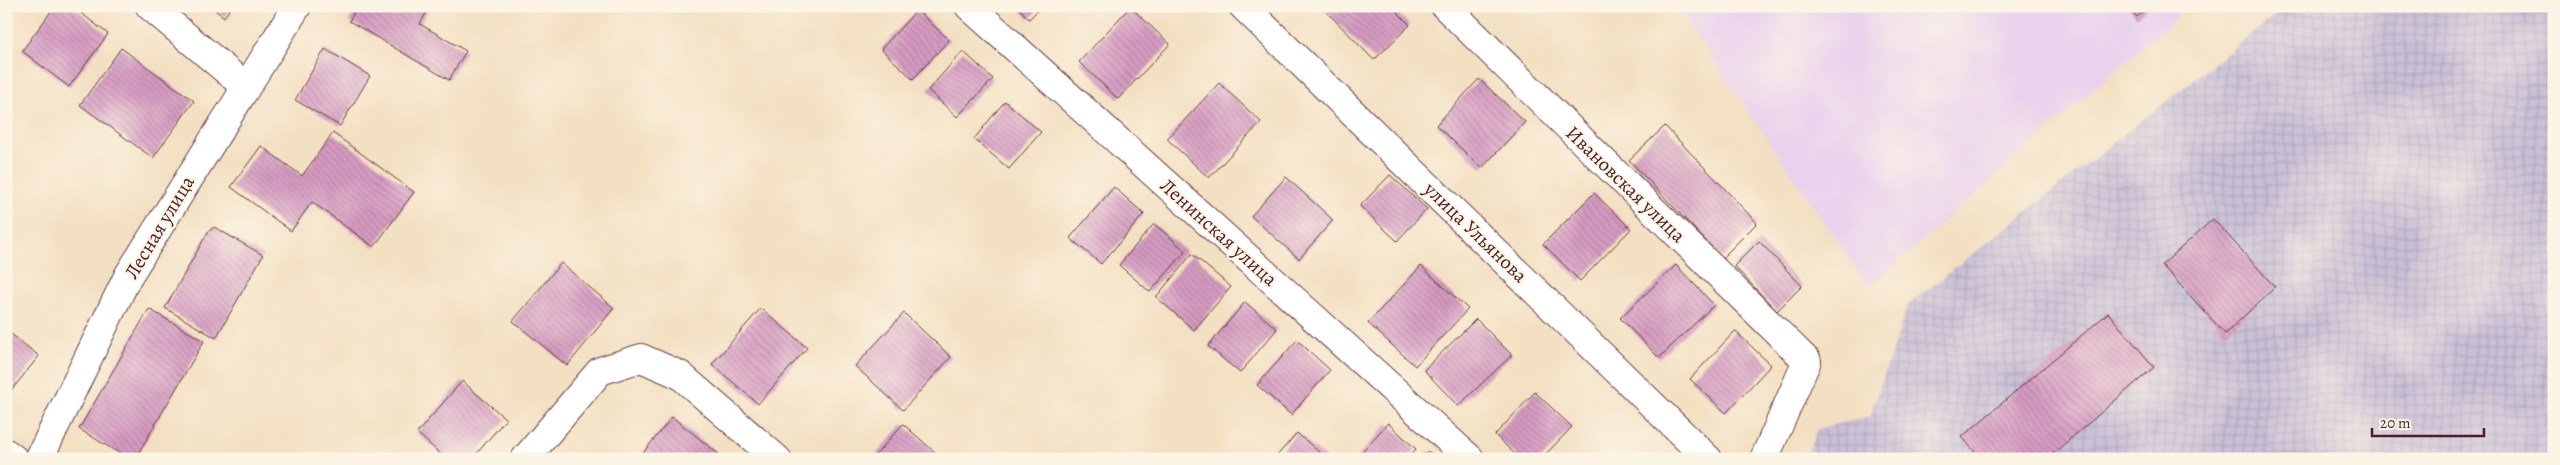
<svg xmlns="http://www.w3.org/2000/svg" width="2560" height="465" viewBox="0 0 2560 465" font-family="Alegreya,serif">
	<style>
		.built { fill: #e9d2ed }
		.industrial { fill: url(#industrial-grid) }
		.building { fill: url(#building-back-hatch) }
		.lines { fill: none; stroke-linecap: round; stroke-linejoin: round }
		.street-casing { stroke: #633c42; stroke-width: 30 }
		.street { stroke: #fff; stroke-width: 28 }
		.labels { text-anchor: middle; stroke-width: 4.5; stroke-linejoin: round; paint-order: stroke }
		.street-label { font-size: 20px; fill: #4a1f2b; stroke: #fcf5e5 }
	</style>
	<defs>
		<pattern id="industrial-grid" width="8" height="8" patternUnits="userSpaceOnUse" patternTransform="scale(1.25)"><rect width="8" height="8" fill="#c9bfd7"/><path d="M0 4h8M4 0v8" fill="none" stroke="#aea4b9"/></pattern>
		<pattern id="building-back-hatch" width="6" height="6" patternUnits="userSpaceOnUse" patternTransform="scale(1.25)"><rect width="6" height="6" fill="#d69bc2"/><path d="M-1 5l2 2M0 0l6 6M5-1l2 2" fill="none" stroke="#b07e9e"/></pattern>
	</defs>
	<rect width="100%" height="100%" fill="#fcf5e5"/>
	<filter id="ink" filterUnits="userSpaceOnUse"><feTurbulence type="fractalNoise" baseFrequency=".02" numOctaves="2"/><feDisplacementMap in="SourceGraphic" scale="10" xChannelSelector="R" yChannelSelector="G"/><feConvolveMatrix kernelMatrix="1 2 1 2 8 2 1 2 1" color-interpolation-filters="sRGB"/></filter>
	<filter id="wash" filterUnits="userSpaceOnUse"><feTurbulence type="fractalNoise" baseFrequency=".0096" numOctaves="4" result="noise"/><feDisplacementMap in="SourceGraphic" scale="20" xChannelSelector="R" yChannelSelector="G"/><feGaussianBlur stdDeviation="1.12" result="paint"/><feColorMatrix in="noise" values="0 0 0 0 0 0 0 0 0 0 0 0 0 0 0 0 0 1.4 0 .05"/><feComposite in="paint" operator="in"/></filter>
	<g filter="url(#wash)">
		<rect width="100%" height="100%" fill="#f3dfc1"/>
		<path class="built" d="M1676 6H2190L1869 287Z"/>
		<path class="industrial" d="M2287 6H2554V459H1805L1817 429 1870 416 1908 305Z"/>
		<g id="blocks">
			<path class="building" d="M55 6H72L108 34 69 87 22 51Z
				M210 6H232L224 17Z
				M358 6H430L420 24 466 51 449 80 349 21Z
				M1017 6H1042L1029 19Z
				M1321 6H1391L1410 25 1374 60Z
				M2128 6H2149L2137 17Z
				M1130 7 1170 44 1118 99 1079 62Z
				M917 10 949 40 913 79 881 49Z
				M121 48 194 101 153 158 80 105Z
				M325 49 370 76 340 126 295 100Z
				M963 51 993 79 957 117 928 90Z
				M1479 79 1525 122 1482 168 1436 125Z
				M1219 83 1261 122 1209 178 1167 139Z
				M1005 101 1041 132 1009 169 974 139Z
				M1665 126 1757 223 1722 258 1629 160Z
				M333 133 414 192 374 247 312 202 291 231 231 187 261 146 302 176Z
				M1390 175 1427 209 1397 241 1360 206Z
				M1286 177 1333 220 1299 259 1251 216Z
				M1114 187 1144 214 1101 264 1070 238Z
				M1594 193 1631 229 1580 281 1543 244Z
				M2213 219 2275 287 2225 334 2162 265Z
				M1154 224 1186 251 1150 292 1119 265Z
				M214 227 263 255 216 338 165 308 208 232Z
				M1759 241 1802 286 1777 311 1734 266Z
				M1192 254 1231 287 1194 330 1156 297Z
				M561 263 614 308 567 366 513 321Z
				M1676 265 1714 305 1659 358 1620 318Z
				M1421 266 1468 309 1415 366 1368 323Z
				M1245 302 1277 329 1240 373 1208 346Z
				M761 308 807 348 758 404 712 364Z
				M149 309 204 341 135 459H129L79 429Z
				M904 313 951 357 903 410 855 366Z
				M2108 313 2154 367 2047 459H1981L1962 437Z
				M1476 319 1512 355 1458 406 1424 370Z
				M6 330 39 356 6 397Z
				M1735 331 1771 365 1726 413 1690 379Z
				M1297 340 1330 370 1291 415 1257 385Z
				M462 381 506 419 472 459H446L417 433Z
				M1535 392 1572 427 1541 459H1520L1495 435Z
				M672 417 720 455 717 459H638Z
				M1388 423 1416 449 1407 459H1361L1358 456Z
				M903 424 938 455 935 459H872Z
				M1297 433 1327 459H1274Z
				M1428 451 1437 459H1421Z"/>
		</g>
	</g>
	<g filter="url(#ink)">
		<use href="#blocks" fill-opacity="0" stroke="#633c42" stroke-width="1"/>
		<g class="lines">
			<defs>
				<path id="street" d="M150 6 246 87
					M969 6 1470 459
					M1243 6 1708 459
					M1445 6 1807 361 1764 459
					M6 453 14 459
					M39 459 128 276 297 6
					M525 459 600 371 641 358 680 375 777 459"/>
			</defs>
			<use href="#street" class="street-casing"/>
			<use href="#street" class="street"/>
		</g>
	</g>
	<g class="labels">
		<g class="street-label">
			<text transform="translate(1626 184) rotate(44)" y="7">Ивановская улица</text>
			<text transform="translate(159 227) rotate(-59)" y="7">Лесная улица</text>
			<text transform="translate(1219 232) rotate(42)" y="7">Ленинская улица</text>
			<text transform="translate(1476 232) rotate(44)" y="7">улица Ульянова</text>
		</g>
	</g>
	<rect width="2560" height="465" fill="none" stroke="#fcf5e5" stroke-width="25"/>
	<path d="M2372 428v8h112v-8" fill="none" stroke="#4a1f2b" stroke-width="2.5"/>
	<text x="2380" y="428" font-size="15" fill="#4a1f2b" stroke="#fcf5e5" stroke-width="4" paint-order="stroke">20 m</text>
</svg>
